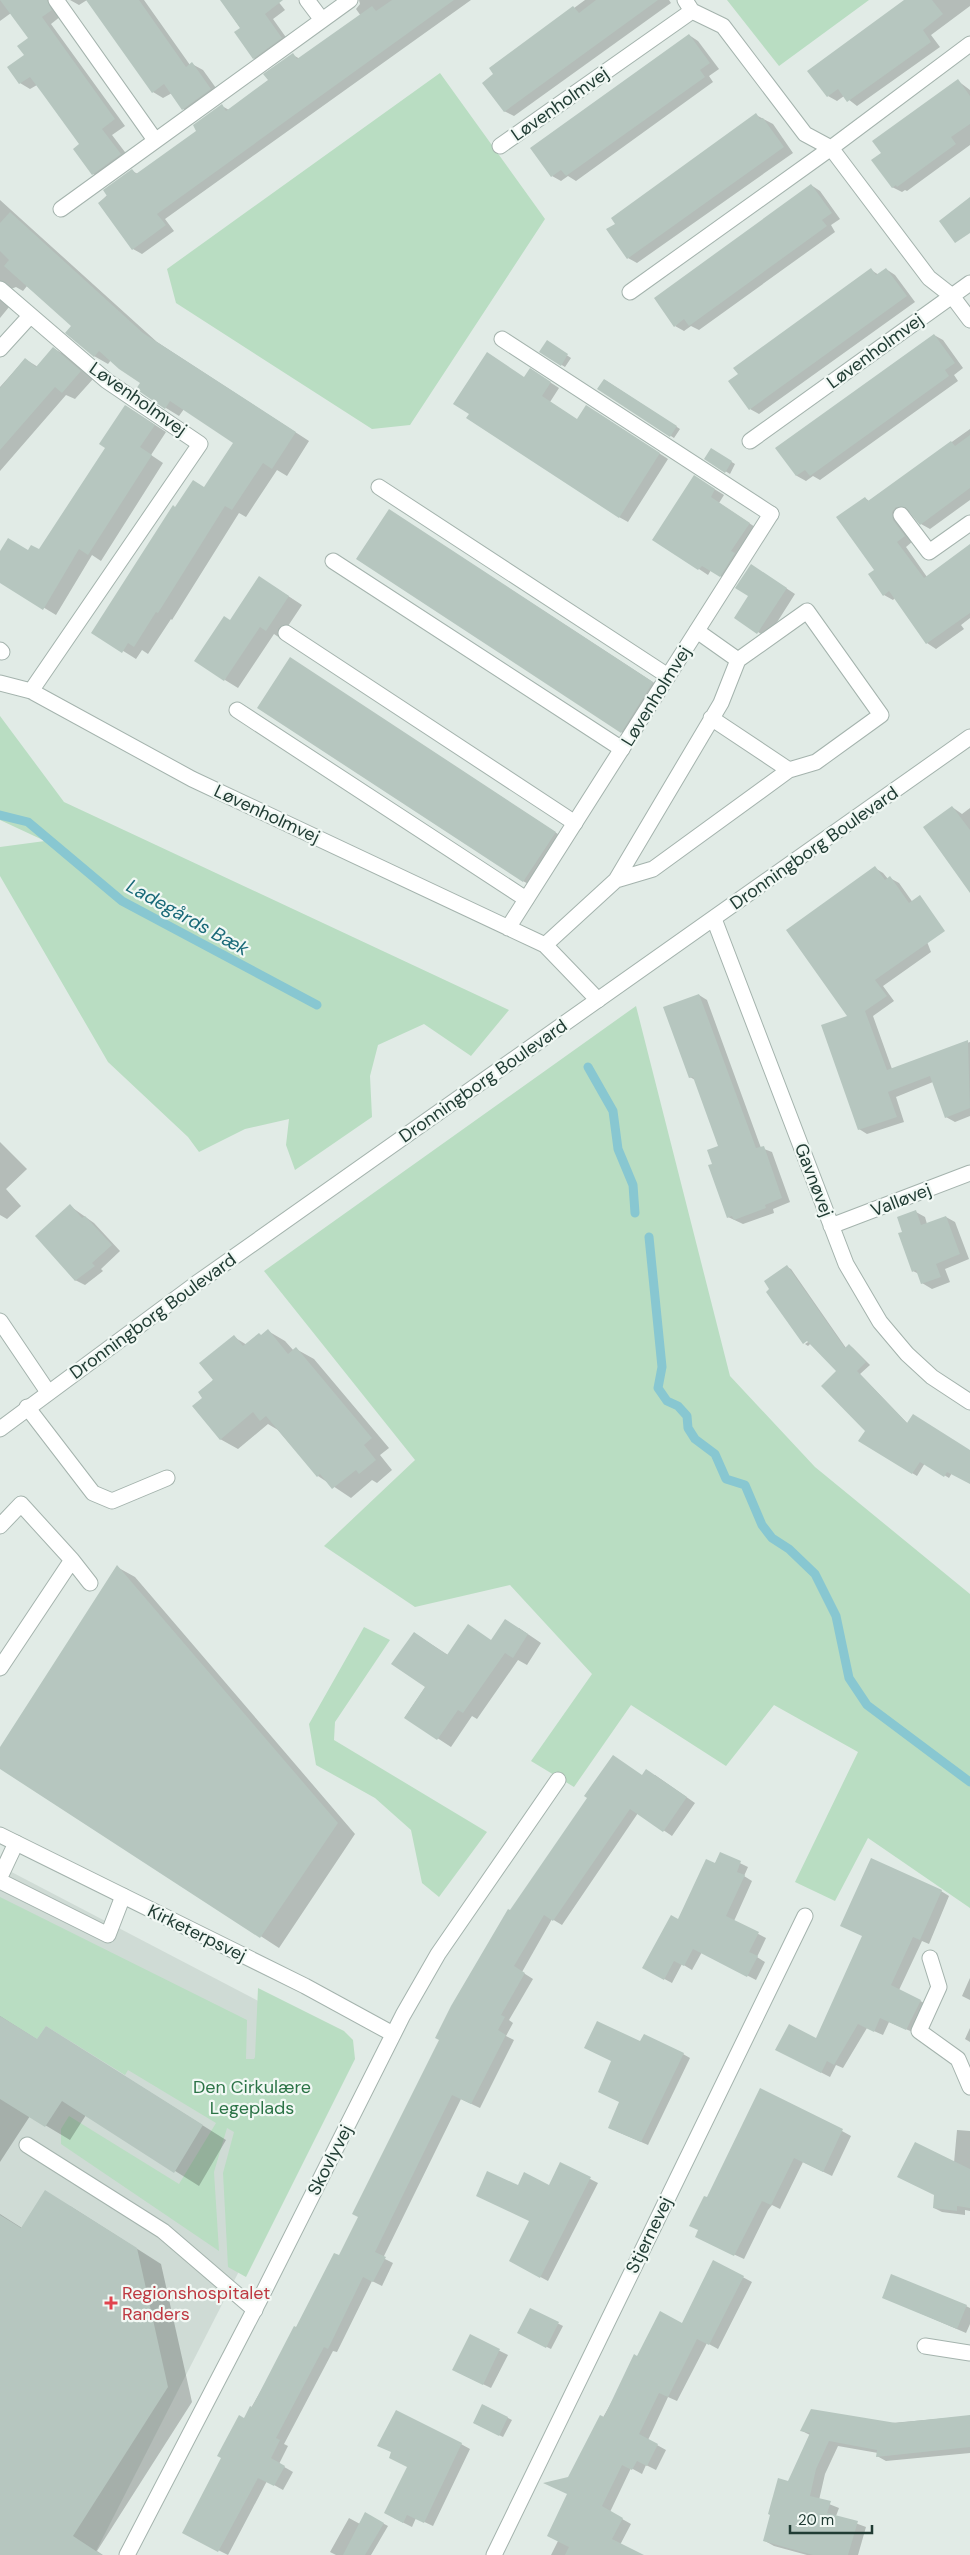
<svg xmlns="http://www.w3.org/2000/svg" width="970" height="2555" viewBox="0 0 970 2555" font-family="'DM Sans',sans-serif">
	<style>
		.built { fill: #cfdbd5 }
		.green { fill: #b9ddc2 }
		.shadow { fill: #0003 }
		.lines { fill: none; stroke-linecap: round; stroke-linejoin: round }
		.stream { stroke: #88c7d1; stroke-width: 9 }
		.building { fill: #b6c6bf }
		.service-casing { stroke: #a4b3ad; stroke-width: 17 }
		.minor-casing { stroke: #a4b3ad; stroke-width: 17 }
		.tertiary-casing { stroke: #a4b3ad; stroke-width: 17 }
		.service { stroke: #fff; stroke-width: 15 }
		.minor { stroke: #fff; stroke-width: 15 }
		.tertiary { stroke: #fff; stroke-width: 15 }
		.health-dot { fill: #e0444e; stroke: #f1f8f4; stroke-width: 2 }
		.labels { text-anchor: middle; stroke-width: 4.5; stroke-linejoin: round; paint-order: stroke }
		.street-label { font-size: 18px; fill: #213c34; stroke: #f1f8f4 }
		.park-label { font-size: 18px; fill: #2b7346; stroke: #f1f8f4 }
		.health-label { font-size: 18px; fill: #be3a42; stroke: #f1f8f4; text-anchor: start }
		.water-label { font-size: 19px; font-style: italic; fill: #1a6a79; stroke: #f1f8f4 }
	</style>
	<rect width="100%" height="100%" fill="#e1ebe6"/>
	<path class="built" d="M0 1866 352 2050 94 2555H0Z"/>
	<path class="green" d="M727 0H869L779 66Z
		M440 73 545 219 410 425 372 429 176 303 167 269Z
		M0 716 64 802 509 1010 471 1056 424 1024 378 1045 370 1076 372 1117 295 1170 286 1145 289 1119 245 1129 199 1152 188 1137 108 1062 0 876V847L45 841 0 820Z
		M636 1006 730 1376 815 1467 970 1594V1908L868 1838 835 1901 795 1882 858 1752 774 1705 726 1766 631 1705 574 1787 531 1761 592 1674 510 1585 415 1607 324 1546 415 1460 264 1271Z
		M364 1627 390 1640 335 1722 334 1740 487 1832 439 1897 422 1883 411 1830 375 1798 316 1765 309 1724Z
		M0 1897 247 2020 246 2059H254L255 2057 258 1988 344 2031 353 2040 355 2059 246 2277 228 2267 223 2173 234 2132 227 2128 214 2172 219 2251 61 2144V2129L69 2116 179 2184 216 2123 128 2070 125 2075 46 2026 37 2039 0 2016Z"/>
	<path class="shadow" d="M0 0H61V16L51 24 125 126 112 135 131 160 103 180 93 174 81 144 37 85 30 89 20 83 29 38 11 13 0 21Z
		M70 0H144L190 65 192 64 203 70 221 95 193 115 183 109 172 93 163 98 153 92 87 0 79 5Z
		M221 0H277L285 10 273 19 290 43 263 63 253 58 241 29Z
		M359 0H471L165 219 174 231 142 254 133 249 99 203 132 171 138 174 198 131 222 106 229 110 269 80 293 55 300 59 361 16 356 9 360 4Z
		M585 0H669L671 3 514 116 504 111 495 75 491 69Z
		M906 0H970V6L931 35 940 47 857 106 844 96 837 101 828 96Z
		M689 35 698 41 719 69 709 76 713 82 576 181 568 176 561 181 552 176Z
		M958 81 970 90V145L907 191 905 190 902 192 892 187Z
		M756 115 773 124 793 153 637 263 628 258Z
		M811 185 820 191 840 219 831 225 835 232 699 330 691 326 684 331 675 326Z
		M0 200 157 342 309 441 287 476 277 470 246 517 239 513 172 620 171 619 148 654 142 650 136 659 93 632 176 509 205 488 235 443 184 409 179 416 166 408 142 382 111 360 108 364 94 356 73 326 27 286 23 291 16 287 6 291 9 307 0 318Z
		M886 269 895 275 915 302 759 414 750 409 871 270 879 275Z
		M934 335 943 340 963 368 954 375 958 381 820 480 813 476 806 481 797 476 777 448Z
		M547 342 571 358 565 367 541 352Z
		M53 348 65 355 93 379 75 399 66 395 0 471V387L25 359 38 367Z
		M539 375 559 388 550 402 577 420 596 412 668 459 628 522 619 517 525 378Z
		M605 380 680 429 674 438 599 389Z
		M126 406 166 432 151 455 163 463 101 561 92 555 56 615 0 581V554L39 551 107 448Z
		M970 429V500L930 529 921 524 911 512H905L913 541 906 547 927 577 970 548V618L961 625 964 629 936 649 927 643 895 598 893 600 884 595 876 571 865 498 869 501Z
		M712 450 735 464 730 474 706 459Z
		M703 482 724 495 719 503 758 529 729 582 711 570 708 575 699 569Z
		M398 516 662 688 630 737 621 732Z
		M760 571 795 594 767 638 758 632 750 596Z
		M273 586 302 605 280 638 274 634 238 688 225 680 230 622Z
		M299 664 564 838 532 886 523 881Z
		M952 807 962 814 970 808V890Z
		M875 868 883 873 888 879 890 878 899 883 921 914 917 916 931 952 883 986 894 1001 873 1016 892 1069 970 1042V1116L955 1122 946 1117 933 1082 896 1097 904 1122 867 1134 859 1129 848 1016Z
		M699 995 707 1000 761 1148 772 1152 790 1202 773 1209 774 1213 743 1224 728 1217 713 1165 720 1147 695 1080 690 1077Z
		M0 1142 27 1169 6 1189 21 1206 7 1219 0 1215Z
		M70 1206 94 1223 120 1251 101 1269 103 1271 85 1285 75 1280Z
		M916 1212 925 1217 927 1224 946 1217 955 1222 969 1259 945 1269 950 1282 932 1289 922 1283 919 1274 913 1271 904 1233Z
		M787 1267 791 1269 846 1348 849 1345 853 1348 870 1365 860 1374 908 1424 970 1452V1483L952 1473 949 1478 925 1463 917 1476 860 1441 866 1431 838 1371 811 1343 808 1346 805 1344 813 1339Z
		M268 1331 285 1341 294 1351 296 1349 314 1359 389 1448 380 1455 392 1470 377 1483 372 1480 351 1498 318 1476 278 1430 268 1424 238 1449 220 1439 204 1398 234 1337 247 1345Z
		M117 1567 135 1577 355 1834 279 1948 0 1767V1749Z
		M519 1628 541 1643 527 1665 518 1660 477 1719 472 1716 451 1747 405 1717 426 1686 414 1633 448 1655 492 1641Z
		M655 1775 695 1803 672 1836 638 1813 562 1925 552 1919 522 1972 533 1979 509 2020 513 2023 506 2036 514 2040 480 2108 461 2099 383 2258 393 2263 382 2286 372 2281 337 2352 333 2351 284 2444 288 2446 279 2464 293 2472 283 2490 267 2481 228 2555 192 2537 244 2420 339 2257 511 1912 643 1776Z
		M721 1854 748 1867 744 1876 752 1881 734 1921 766 1938 757 1957 765 1962 756 1980 702 1952 692 1970 682 1964 672 1983 644 1968 679 1920Z
		M941 1891 949 1896 929 1944 922 1941 899 1990 928 2005 915 2033 889 2022 883 2035 867 2028 843 2068 836 2065 830 2077 785 2054 817 2040 864 1937Z
		M970 1978V2000L962 1996Z
		M0 2016 38 2040 46 2027 226 2140 199 2186 86 2115 70 2140 30 2116 0 2162Z
		M970 2028V2042L965 2039Z
		M641 2043 683 2054 690 2058 648 2145 616 2131 620 2102Z
		M957 2130 970 2131V2211L965 2210V2215L942 2212 934 2208 935 2195 954 2163Z
		M842 2131 851 2136 832 2176 803 2162 780 2209 772 2205 768 2210 744 2259 705 2241 699 2230 707 2199Z
		M561 2164 598 2183 548 2281 518 2265 531 2221 518 2187H550Z
		M70 2206 161 2264 192 2402 97 2551 103 2555H0V2214L22 2228Z
		M714 2262 752 2282 718 2349 707 2343 677 2401 668 2397 648 2440 666 2450 656 2470 646 2465 642 2474 631 2468 610 2512 631 2524 620 2545 641 2555H551L558 2541 569 2494V2478L637 2357 682 2324Z
		M883 2297 966 2306 970 2308V2324L966 2333Z
		M531 2310 563 2326 551 2349 519 2333Z
		M470 2336 508 2355 491 2388 462 2374Z
		M483 2405 512 2420 503 2437 474 2423Z
		M970 2416V2453L886 2461 877 2456 878 2453 838 2446 825 2474 819 2500 839 2508 836 2516 866 2527 858 2555H807L774 2546 765 2541 810 2435 802 2431Z
		M461 2444 470 2449 433 2526 416 2518 412 2527 394 2518Z
		M366 2514 388 2526 371 2555H336L330 2552 349 2518 360 2524Z"/>
	<g class="lines">
		<path class="stream" d="M0 815 28 822 122 901 317 1005
			M588 1067 613 1111 618 1149 633 1185 635 1213
			M649 1237 662 1367 658 1388 667 1401 678 1406 687 1416 688 1428 695 1439 715 1454 726 1479 745 1485 762 1525 772 1538 789 1549 815 1574 836 1616 849 1678 867 1705 970 1782"/>
	</g>
	<path class="building" d="M0 0H47L52 10 42 17 115 119 102 129 121 154 92 175 73 149 79 144 42 93 30 77 19 84 7 67 24 55 17 46 28 38Z
		M86 0H139L186 67 192 62 211 89 182 110 164 84 152 93Z
		M220 0H283L265 14 282 38 253 59 234 32 240 28Z
		M392 0H454L157 214 166 225 132 250 98 203 107 196 103 190 132 169 136 174 196 131 193 125 222 104 226 111 268 80 263 74 293 53 297 59 372 6 376 11Z
		M596 0H658L504 112 482 83 493 74 489 68 573 6 579 13Z
		M904 0H932L943 14 923 30 931 42 847 102 838 89 827 97 807 71Z
		M689 34 710 63 700 70 705 77 566 176 561 170 551 177 530 148Z
		M958 79 970 96V124L951 137 956 144 897 187 896 185 892 188 871 160 881 153 872 141Z
		M756 113 760 119 763 118 784 147 627 259 606 229 615 224 611 218Z
		M811 184 832 213 822 220 827 226 689 326 684 319 674 327 654 298Z
		M970 197V233L955 243 939 221Z
		M10 212 143 333 296 432 272 469 263 463 232 510 225 506 158 613 156 612 134 647 128 643 122 653 91 633 173 505 175 507 193 480 204 487 233 443 170 401 165 409 136 389 140 383 119 369 99 351 94 357 65 333 71 326 4 266 9 260 0 251V223Z
		M871 268 876 275 886 268 907 296 749 410 728 381 738 374 733 368Z
		M934 334 955 363 945 370 949 376 810 476 805 470 796 476 775 448Z
		M547 340 568 354 561 366 539 352Z
		M53 347 81 371 62 393 55 387 0 450V388L25 358 36 367Z
		M487 352 524 377 530 368 551 382 542 396 577 419 586 405 660 453 619 518 466 418 469 414 453 404Z
		M604 379 677 426 670 437 597 389Z
		M125 405 155 425 140 447 152 455 88 555 79 549 43 610 0 583V551L8 538 28 550 31 545 39 549 105 448 99 444Z
		M970 435V488L920 525 905 507H896L892 512 893 520 905 536 897 542 924 578 970 544V613L926 644 889 591 883 596 868 574 874 570 836 517 865 497 868 501 951 441 955 446Z
		M711 448 732 461 725 473 704 459Z
		M694 475 715 489 711 497 750 523 731 551 735 553 720 577 702 566 698 570 652 540Z
		M389 509 653 682 621 733 356 559Z
		M751 564 787 588 757 634 734 618 748 596 735 588Z
		M259 576 289 596 266 631 260 627 224 681 194 661 224 616 230 620Z
		M290 657 556 832 523 882 257 708Z
		M952 806 970 830V893L923 827Z
		M875 866 885 880 890 876 909 903 920 895 945 931 875 980 887 996 865 1011 887 1070 968 1040 970 1108 945 1118 930 1076 888 1092 897 1117 858 1130 821 1025 847 1016 786 930Z
		M699 994 756 1148 764 1146 782 1198 765 1205 766 1208 734 1220 732 1216 727 1218 708 1165 712 1164 707 1150 718 1146 693 1077 689 1078 663 1007Z
		M70 1204 82 1218 85 1216 112 1245 92 1263 95 1266 75 1281 35 1236Z
		M916 1210 921 1225 946 1216 960 1254 936 1264 941 1277 921 1284 916 1270 912 1272 898 1233 902 1232 897 1217Z
		M787 1265 845 1348 849 1344 866 1362 857 1371 907 1423 913 1414 970 1450V1484L947 1472 944 1477 920 1462 912 1474 858 1441 865 1431 821 1386 836 1371 807 1341 803 1344 766 1292 769 1289 764 1281Z
		M268 1329 288 1354 296 1347 372 1438 364 1445 376 1460 359 1474 356 1470 332 1489 320 1474 317 1477 266 1416 260 1421 253 1412 220 1440 192 1406 202 1398 198 1392 213 1380 199 1363 234 1335 243 1346 259 1333 261 1335Z
		M117 1565 338 1823 260 1938 0 1769V1747Z
		M505 1619 528 1634 513 1658 505 1653 463 1713 458 1710 437 1740 404 1718 425 1687 391 1664 414 1632 447 1655 468 1624 491 1640Z
		M613 1755 642 1775 646 1769 687 1797 663 1832 630 1809 553 1921 544 1915 514 1966 525 1973 501 2015 505 2017 498 2030 506 2035 471 2104 452 2095 375 2252 386 2257 373 2282 363 2277 328 2349 324 2347 276 2438 280 2440 271 2458 285 2466 274 2486 258 2478 218 2552 182 2533 221 2458 217 2456 239 2415 244 2418 250 2406 252 2407 294 2326 296 2327 334 2253 339 2255 358 2217 352 2214 439 2040 435 2038 451 2006 508 1909 510 1910 587 1798 584 1796Z
		M720 1852 741 1861 737 1872 745 1875 726 1916 759 1932 749 1952 758 1956 747 1977 693 1949 684 1966 674 1961 664 1980 642 1968 671 1915 678 1919 706 1859 715 1863Z
		M871 1858 942 1890 920 1940 913 1937 891 1985 921 2000 906 2030 880 2018 874 2032 858 2024 834 2065 827 2061 821 2073 775 2050 789 2024 816 2038 862 1936 840 1926Z
		M0 2016 37 2039 46 2026 203 2125 174 2173 62 2101 45 2127 0 2099Z
		M597 2021 640 2041 644 2034 684 2053 641 2142 608 2128 619 2102 598 2092 611 2061 584 2048Z
		M760 2088 843 2129 823 2172 794 2158 771 2205 762 2201 760 2205 734 2256 695 2237 698 2230 689 2226 704 2196 707 2197Z
		M915 2142 970 2169V2208L957 2206V2211L933 2208 934 2195 897 2177Z
		M560 2162 591 2177 540 2278 509 2261 529 2221 476 2196 487 2171 518 2185 524 2172 549 2185Z
		M45 2190 137 2248 168 2387 73 2536 102 2555H0V2215L21 2228Z
		M713 2260 744 2276 709 2345 697 2339 668 2397 659 2393 639 2434 658 2444 647 2466 637 2461 632 2470 622 2465 602 2506 623 2518 612 2539 644 2555H565L569 2547 547 2536 567 2494 543 2483 568 2477 600 2415 604 2417 634 2354 637 2356 660 2311 682 2323Z
		M891 2274 967 2305 957 2329 882 2298Z
		M530 2308 559 2322 546 2348 517 2333Z
		M470 2334 500 2349 483 2385 452 2370Z
		M482 2404 508 2417 499 2436 473 2423Z
		M811 2409 896 2423 970 2415V2447L876 2457 877 2450 829 2441 816 2469 810 2496 831 2501 827 2513 858 2521 848 2555H813L763 2541 770 2515 768 2514 778 2478 788 2481 810 2433 800 2431Z
		M396 2410 462 2443 424 2523 407 2515 403 2523 384 2513 407 2467 389 2458 391 2452 377 2446Z
		M365 2512 384 2523 365 2555H343Z"/>
	<g class="lines">
		<defs>
			<path id="service" d="M502 339 771 514
				M379 487 668 676
				M333 561 622 749
				M286 633 575 823
				M0 650 2 652
				M237 710 526 899
				M711 718 789 770 816 762 881 715 807 611 738 660
				M616 880 653 869 789 770
				M545 945 616 880 721 703 738 660 697 631
				M27 1407 93 1493 112 1501 167 1478
				M0 1526 21 1504 72 1560 0 1668
				M72 1560 90 1583
				M0 1877 16 1843
				M0 1881 108 1935 123 1896
				M27 2145 163 2231 255 2310"/>
			<path id="minor" d="M56 0 155 140
				M307 0 322 20
				M685 0 692 11 723 26 805 134 831 148 929 278 952 296 970 320
				M500 146 692 11
				M61 209 350 0
				M0 289 107 381 200 444 31 691
				M630 292 831 148 970 44
				M0 349 30 316
				M750 441 970 283
				M901 515 929 552 970 523
				M0 683 31 691 192 779 545 945 598 1000
				M714 919 846 1264 880 1322 907 1354 932 1377 970 1402
				M508 928 771 514
				M831 1226 970 1173
				M0 1321 48 1392
				M0 1835 305 1986 393 2034
				M930 1958 939 1987 919 2031 958 2059 970 2087
				M925 2346 970 2353
				M127 2555 259 2301 403 2015 438 1954 558 1780
				M494 2555 805 1916"/>
			<path id="tertiary" d="M0 1429 197 1283 970 737"/>
		</defs>
		<use href="#service" class="service-casing"/>
		<use href="#minor" class="minor-casing"/>
		<use href="#tertiary" class="tertiary-casing"/>
		<use href="#service" class="service"/>
		<use href="#minor" class="minor"/>
		<use href="#tertiary" class="tertiary"/>
	</g>
	<path class="health-dot" d="M108.5 2295.5h5v5h5v5h-5v5h-5v-5h-5v-5h5z"/>
	<g class="labels">
		<g class="street-label">
			<text transform="translate(560 104) rotate(-35)" y="6">Løvenholmvej</text>
			<text transform="translate(875 351) rotate(-36)" y="6">Løvenholmvej</text>
			<text transform="translate(138 399) rotate(35)" y="6">Løvenholmvej</text>
			<text transform="translate(656 696) rotate(-58)" y="6">Løvenholmvej</text>
			<text transform="translate(267 814) rotate(25)" y="6">Løvenholmvej</text>
			<text transform="translate(814 848) rotate(-35)" y="6">Dronningborg Boulevard</text>
			<text transform="translate(483 1081) rotate(-35)" y="6">Dronningborg Boulevard</text>
			<text transform="translate(814 1180) rotate(69)" y="6">Gavnøvej</text>
			<text transform="translate(901 1200) rotate(-21)" y="6">Valløvej</text>
			<text transform="translate(153 1316) rotate(-36)" y="6">Dronningborg Boulevard</text>
			<text transform="translate(197 1933) rotate(26)" y="6">Kirketerpsvej</text>
			<text transform="translate(330 2160) rotate(-63)" y="6">Skovlyvej</text>
			<text transform="translate(649 2235) rotate(-64)" y="6">Stjernevej</text>
		</g>
		<g class="park-label">
			<text x="252" y="2093">Den Cirkulære<tspan x="252" dy="21">Legeplads</tspan></text>
		</g>
		<g class="health-label">
			<text x="122" y="2299">Regionshospitalet<tspan x="122" dy="21">Randers</tspan></text>
		</g>
		<g class="water-label">
			<text transform="translate(188 917) rotate(29)" y="7">Ladegårds Bæk</text>
		</g>
	</g>
	<path d="M790 2525v8h82v-8" fill="none" stroke="#213c34" stroke-width="2.5"/>
	<text x="798" y="2525" font-size="15" fill="#213c34" stroke="#f1f8f4" stroke-width="4" paint-order="stroke">20 m</text>
</svg>
